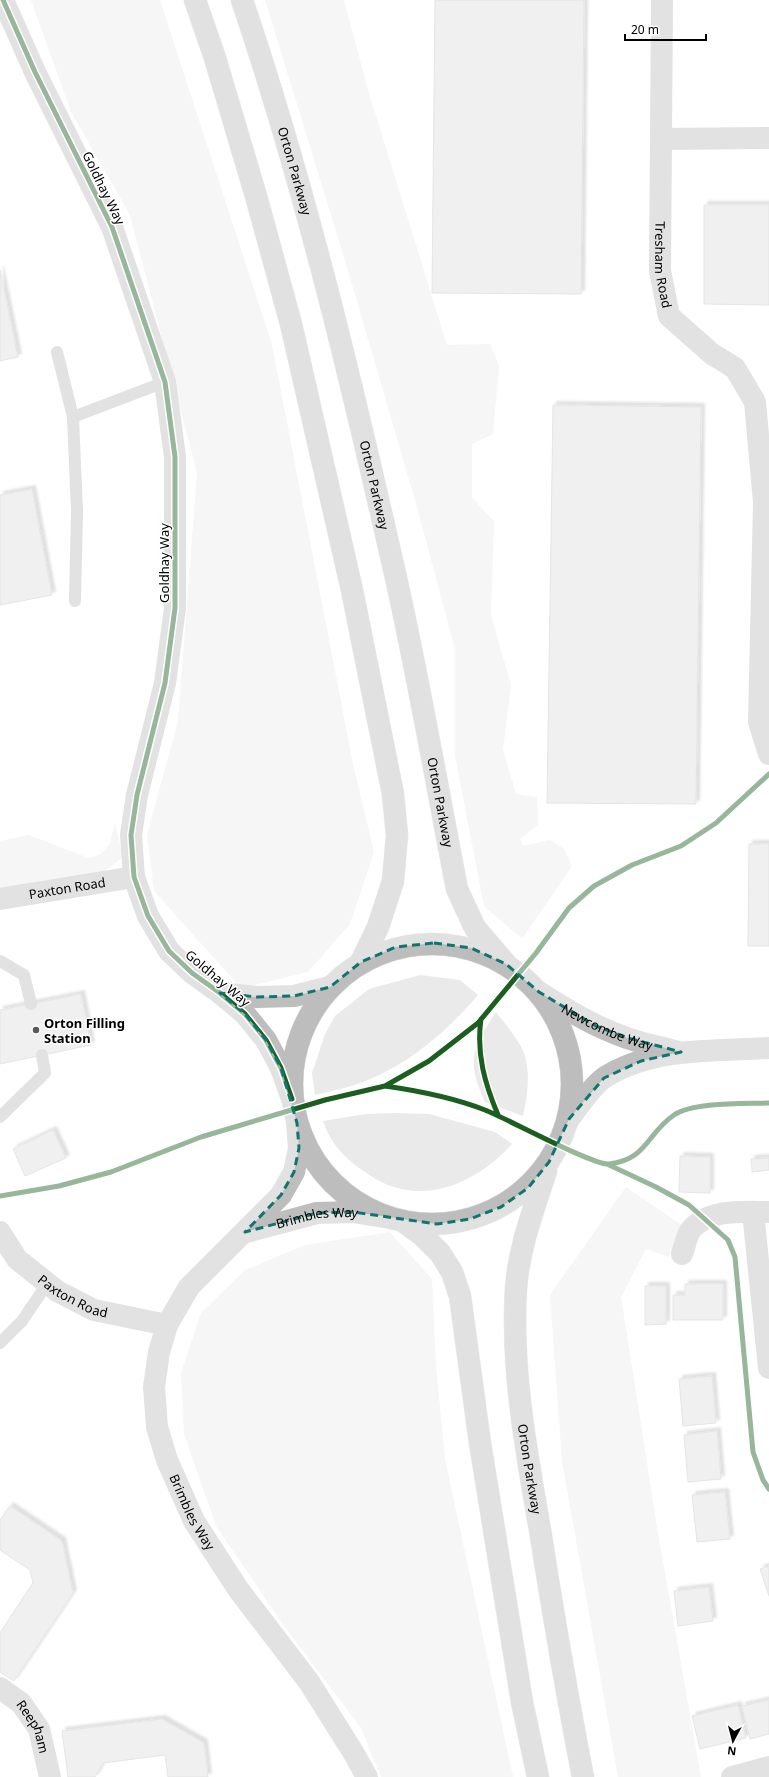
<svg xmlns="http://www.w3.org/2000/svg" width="769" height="1777" viewBox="0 0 769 1777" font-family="'Noto Sans',sans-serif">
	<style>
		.green { fill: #eaeaea }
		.building { fill: #ddd; stroke: #c5c5c5; filter: url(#shadow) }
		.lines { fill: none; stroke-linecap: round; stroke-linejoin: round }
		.primary-casing { stroke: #dbdbdb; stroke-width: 23 }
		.service { stroke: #bebebe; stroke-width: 12 }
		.minor { stroke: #bebebe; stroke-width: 22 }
		.tertiary { stroke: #bebebe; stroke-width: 22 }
		.primary { stroke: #bdbdbd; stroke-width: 22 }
		.cycleway-casing { stroke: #fff; stroke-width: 8 }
		.cycleway { stroke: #1b5e20; stroke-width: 5 }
		.marked { fill: none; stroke: #0f766e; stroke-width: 3; stroke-dasharray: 8 5; stroke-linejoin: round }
		.poi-dot { fill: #595959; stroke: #fff; stroke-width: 1.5 }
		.labels { text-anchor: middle; stroke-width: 3; stroke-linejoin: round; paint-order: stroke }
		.street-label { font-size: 13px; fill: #000; stroke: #fff }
		.poi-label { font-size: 13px; font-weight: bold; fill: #000; stroke: #fff; text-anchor: start }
	</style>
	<defs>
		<filter id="shadow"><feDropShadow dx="3.5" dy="-3.5" stdDeviation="1" flood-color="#0004"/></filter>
	</defs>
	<rect width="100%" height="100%" fill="#fff"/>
	<path class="green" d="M31 0H160L272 345 354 769 374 852 350 924 308 972 241 988 154 891 147 835 178 721 197 473 130 215 71 112Z
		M265 0H344L368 90 447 345 490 344 499 366 493 434 472 444V498L494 521 491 615 511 685 503 749 516 794 537 797 538 825 520 839 523 846 550 840 564 849 572 866 522 939 484 906 455 756V649L417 507 347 267Z
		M115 823 123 857 100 875 0 900V841L29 835 88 858 100 855 110 843Z
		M420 975 460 980 478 995C448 1030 412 1062 368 1080 351 1087 333 1091 315 1095L312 1073 325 1034 335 1016 369 989Z
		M496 1012C506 1025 523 1044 526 1060 530 1078 527 1098 523 1116L485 1102C479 1089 472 1072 474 1057 475 1045 489 1022 496 1012Z
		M394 1113 429 1114 495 1132 512 1144C482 1177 436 1202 391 1186 381 1183 371 1176 362 1170 344 1158 329 1141 323 1121L365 1114Z
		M626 1187 682 1225 669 1257 646 1249 621 1297 658 1533 701 1777H618L562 1461 550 1295Z
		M390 1232 432 1279 436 1365 445 1459 513 1777H381L361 1728 284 1626 216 1526 184 1434 181 1373 201 1313 245 1270 305 1245Z"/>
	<path class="building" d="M435 0H584L581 294 432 293Z
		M704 205H769V305L704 304Z
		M0 270 18 357 0 361Z
		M553 405 701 407 696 804 547 803Z
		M32 489 52 595 0 605V495Z
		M749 844H769V946H748Z
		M81 994 91 1045 0 1064V1010Z
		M53 1130 66 1158 25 1176 13 1149Z
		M680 1156 710 1157V1193L679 1192Z
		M769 1158V1170L752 1172 751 1159Z
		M685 1284H723V1320H673V1295H685Z
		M645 1286H666V1324L645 1325Z
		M712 1376 716 1423 683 1426 679 1379Z
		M717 1431 721 1479 688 1482 684 1435Z
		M725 1492 730 1539 697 1542 692 1495Z
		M10 1506 62 1541 73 1593 14 1681 0 1672V1633L33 1583 30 1570 0 1550V1520Z
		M769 1566V1596L760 1569Z
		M709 1587 713 1621 678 1626 674 1591Z
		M769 1700V1734L750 1739 742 1706Z
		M738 1705 746 1738 700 1749 692 1716Z
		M162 1719 204 1743 208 1777H168L165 1755 103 1763 95 1777H68L62 1731Z"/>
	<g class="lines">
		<defs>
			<g id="primary">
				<path d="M195 0 215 58 256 196 291 324 352 590 393 794 397 835 393 881 378 927 361 962"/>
				<path id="s8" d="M242 0C306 189 352 384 396 578 419 681 437 786 457 889L475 928 506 964"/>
				<circle cx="432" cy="1084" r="140"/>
				<path id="s9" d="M546 1171C534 1209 519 1247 516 1288 511 1369 526 1450 540 1530 553 1613 567 1695 583 1777"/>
				<path d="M404 1222 423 1236 440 1253 452 1272 460 1296 480 1443 522 1702 538 1777"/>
			</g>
		</defs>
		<use href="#primary" class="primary-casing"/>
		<path class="service" d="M57 352 73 417 165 382
			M73 417 77 511 75 601
			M0 961 24 975 31 1004
			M0 1117 45 1073 42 1055
			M0 1343 22 1321 47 1284"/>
		<g class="minor">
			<path id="s1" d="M662 0 660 271 669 316 712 354 735 368 755 402 764 502 759 722 769 754"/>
			<path d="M661 139 769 138"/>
			<path id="s2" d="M0 899 134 877"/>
			<path d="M753 1212 769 1368"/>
			<path id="s3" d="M0 1232 17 1259 57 1291 94 1310 167 1325"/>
			<path d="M682 1254C685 1247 686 1237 690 1231 707 1208 744 1212 769 1212"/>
			<path id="s4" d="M0 1688 21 1703 39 1729 50 1777"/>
			<path d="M732 1777 769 1767"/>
		</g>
		<g class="tertiary">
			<path d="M3 0 35 72 112 227 165 382 175 457V608L165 683 137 795 131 835 134 877 148 916 169 951 192 973 220 993 245 1014 266 1040 281 1068 292 1099"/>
			<path id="s5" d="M539 992C567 1010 595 1027 627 1038 643 1044 661 1047 678 1052"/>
			<path d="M220 993 257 997 294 996 330 987"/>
			<path d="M569 1119C578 1107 592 1086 605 1077 653 1047 714 1051 769 1048"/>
			<path id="s6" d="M297 1123 299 1148 294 1172 281 1195 189 1287 167 1325 159 1352 154 1387 157 1427 167 1460 194 1521 238 1589 309 1682 353 1752 367 1777"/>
			<path id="s7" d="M246 1232 317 1213 353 1212 390 1218"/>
		</g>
		<use href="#primary" class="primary"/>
		<defs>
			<path id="cycleway" d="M3 0 35 72 112 227 165 382 175 457V608L165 683 137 795 131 835 134 877 148 916 169 951 192 973 220 993 245 1014 266 1040 281 1068 292 1099
				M481 1019C476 1054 485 1084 498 1115
				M385 1086C420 1091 452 1097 485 1110 506 1118 594 1166 609 1164 647 1160 647 1133 674 1115 693 1102 745 1104 769 1103
				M607 1164 656 1187 689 1205 728 1240 735 1257 753 1452 763 1480 769 1489
				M0 1196 59 1186 111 1172 201 1137 325 1100 385 1086 429 1061 478 1023 536 953 569 908 594 886 632 865 681 846 716 823 769 774"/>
		</defs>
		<use href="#cycleway" class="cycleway-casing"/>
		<use href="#cycleway" class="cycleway"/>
	</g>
	<path d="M0 0H769V1777H0ZM434 943 471 948 506 964 539 992 596 1026 628 1038 681 1052 641 1061 604 1078 569 1119 549 1162 528 1188 501 1207 470 1219 437 1224 353 1212 317 1213 245 1232 281 1195 294 1172 299 1148 297 1123 281 1068 266 1040 245 1014 220 993 257 997 294 996 330 987 361 962 396 947Z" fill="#fff" fill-opacity=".55" fill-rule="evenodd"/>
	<path class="marked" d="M434 943 471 948 506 964 539 992 596 1026 628 1038 681 1052 641 1061 604 1078 569 1119 549 1162 528 1188 501 1207 470 1219 437 1224 353 1212 317 1213 245 1232 281 1195 294 1172 299 1148 297 1123 281 1068 266 1040 245 1014 220 993 257 997 294 996 330 987 361 962 396 947Z"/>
	<circle class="poi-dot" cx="36" cy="1030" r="4"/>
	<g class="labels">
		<g class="street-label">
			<text dy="5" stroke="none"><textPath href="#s8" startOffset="179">Orton Parkway</textPath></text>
			<text transform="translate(104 188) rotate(64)" y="5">Goldhay Way</text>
			<text dy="5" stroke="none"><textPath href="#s1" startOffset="265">Tresham Road</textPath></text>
			<text dy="5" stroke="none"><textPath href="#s8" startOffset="503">Orton Parkway</textPath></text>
			<text transform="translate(164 563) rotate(-90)" y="5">Goldhay Way</text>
			<text dy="5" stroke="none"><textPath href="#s8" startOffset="827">Orton Parkway</textPath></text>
			<text dy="5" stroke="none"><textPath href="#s2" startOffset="68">Paxton Road</textPath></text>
			<text transform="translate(218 978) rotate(40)" y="5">Goldhay Way</text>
			<text dy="5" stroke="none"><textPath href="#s5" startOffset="77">Newcombe Way</textPath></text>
			<text dy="5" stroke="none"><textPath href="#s7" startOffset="73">Brimbles Way</textPath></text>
			<text dy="5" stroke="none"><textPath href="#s3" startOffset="100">Paxton Road</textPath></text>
			<text dy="5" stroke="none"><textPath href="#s9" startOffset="303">Orton Parkway</textPath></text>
			<text dy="5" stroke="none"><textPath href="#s6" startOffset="446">Brimbles Way</textPath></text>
			<text dy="5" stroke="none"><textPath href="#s4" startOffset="53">Reepham</textPath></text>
		</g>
		<g class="poi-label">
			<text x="44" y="1028">Orton Filling<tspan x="44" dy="15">Station</tspan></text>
		</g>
	</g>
	<g transform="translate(733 1741) rotate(187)" stroke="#ffffff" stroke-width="3" paint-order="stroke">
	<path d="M0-3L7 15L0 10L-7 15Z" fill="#000000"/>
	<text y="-6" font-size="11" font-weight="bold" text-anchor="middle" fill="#000000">N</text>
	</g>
	<path d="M625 34v6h81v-6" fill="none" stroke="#000000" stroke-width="2"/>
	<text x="631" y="34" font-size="12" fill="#000000" stroke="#ffffff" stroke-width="3" paint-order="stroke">20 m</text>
</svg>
